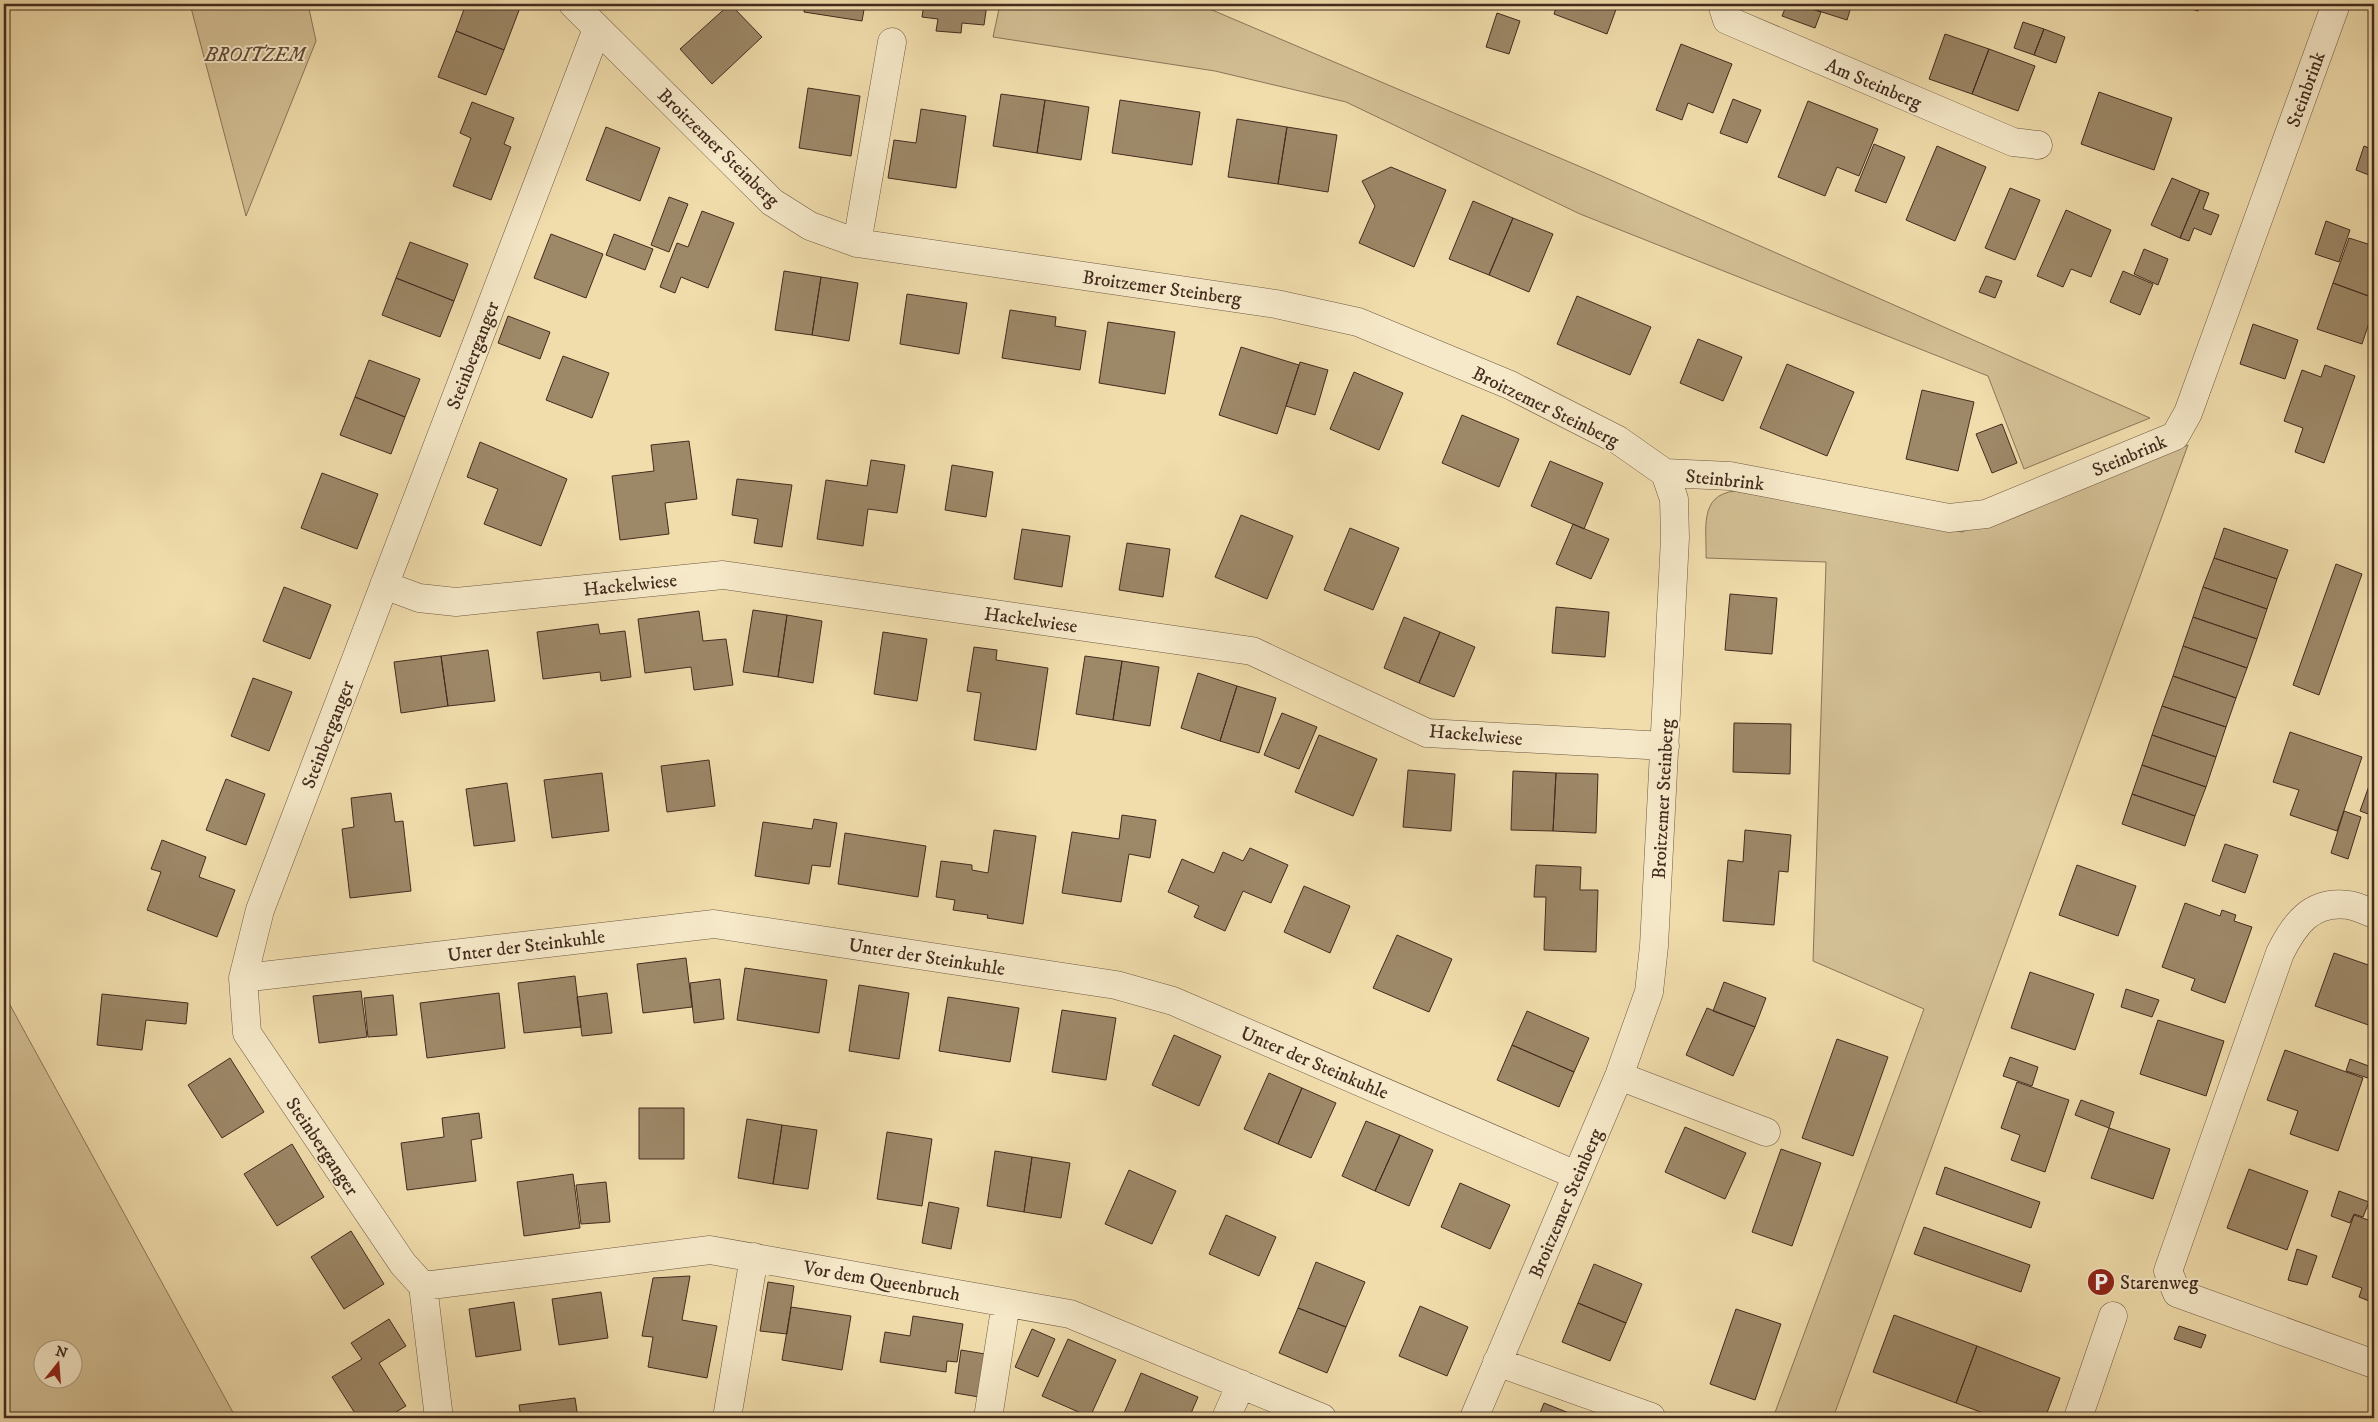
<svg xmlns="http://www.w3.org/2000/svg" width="2378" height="1422" viewBox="0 0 2378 1422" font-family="'IM FELL DW Pica',serif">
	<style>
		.green { fill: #d3bf94; stroke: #8b755a; fill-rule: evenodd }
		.building { fill: #9d8868; stroke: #432b1f }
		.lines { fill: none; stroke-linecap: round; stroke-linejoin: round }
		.minor-casing { stroke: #6e5842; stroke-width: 29 }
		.minor { stroke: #f6e9c9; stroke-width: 28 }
		.labels { text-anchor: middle; stroke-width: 4; stroke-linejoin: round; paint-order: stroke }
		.park-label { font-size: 19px; font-style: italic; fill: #604936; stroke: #f6e9c9 }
		.street-label { font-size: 19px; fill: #432b1f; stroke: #f6e9c9 }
		.poi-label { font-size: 19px; fill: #432b1f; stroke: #f6e9c9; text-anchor: start }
	</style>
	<rect width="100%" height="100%" fill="#f1ddac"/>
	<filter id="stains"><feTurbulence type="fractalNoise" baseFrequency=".004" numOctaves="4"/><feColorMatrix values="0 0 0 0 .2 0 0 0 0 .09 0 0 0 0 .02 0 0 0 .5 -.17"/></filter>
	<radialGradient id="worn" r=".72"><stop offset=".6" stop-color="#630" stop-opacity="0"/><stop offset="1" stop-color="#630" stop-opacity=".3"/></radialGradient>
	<path class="green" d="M190 4H308L316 41 246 216Z
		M1000 4H1198L1595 173 2150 418 2024 469 1988 376 1580 214 1346 102 1215 71 993 37Z
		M2188 445 1833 1418H1773L1924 1009 1813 961 1826 562 1706 558C1707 530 1698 495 1735 491L1962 532Z
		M4 994 236 1418H4ZM42 1350H72V1380H42Z"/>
	<path class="building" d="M466 4 521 5 504 50 456 31Z
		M730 4 762 37 712 84 680 49Z
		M805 4H865L862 21 804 12Z
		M924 4H987L984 25 962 23 961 33 936 31 938 19 922 17Z
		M1557 4H1618L1607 34 1554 14Z
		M1787 4H1796L1821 12 1815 28 1782 16Z
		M1797 4H1852L1847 20Z
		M1925 4H1941L1939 9Z
		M2176 4H2200L2198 11Z
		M1497 13 1520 21 1509 54 1486 47Z
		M2023 22 2044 29 2034 55 2014 48Z
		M2044 29 2065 37 2056 63 2034 55Z
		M456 31 504 50 486 95 438 77Z
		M1945 34 1989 49 1972 94 1929 79Z
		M1681 44 1732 64 1713 113 1688 103 1682 120 1656 110Z
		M1989 49 2035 66 2018 111 1972 94Z
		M808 88 860 96 851 156 799 148Z
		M2099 92 2172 118 2154 170 2081 144Z
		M1001 94 1045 100 1037 153 993 146Z
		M1733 99 1761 110 1747 143 1720 133Z
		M1045 100 1089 107 1081 160 1037 153Z
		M1120 100 1200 112 1192 165 1112 153Z
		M1808 101 1878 129 1859 176 1837 167 1825 196 1778 177Z
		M472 102 514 118 504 144 511 147 491 200 453 186 471 138 460 133Z
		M921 109 966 116 956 188 888 178 894 140 916 143Z
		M1237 119 1287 127 1278 184 1228 177Z
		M606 127 660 148 640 201 586 180Z
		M1287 127 1337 135 1328 192 1278 184Z
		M1874 144 1905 157 1886 203 1855 191Z
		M1937 146 1986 167 1955 241 1906 220Z
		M2364 146 2374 150V177L2356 170Z
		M1391 167 1446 190 1414 267 1359 243 1375 206 1362 181Z
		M2172 178 2200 190 2180 238 2151 225Z
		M2010 188 2040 200 2015 260 1985 248Z
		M2200 190 2209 193 2203 209 2219 215 2211 235 2194 228 2189 241 2180 238Z
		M669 197 688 204 669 252 651 245Z
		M1473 201 1513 218 1489 275 1449 259Z
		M2066 210 2111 230 2091 277 2071 269 2063 287 2037 276Z
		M702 211 734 223 708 288 681 277 675 293 660 287 677 243 688 247Z
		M1513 218 1553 234 1529 292 1489 275Z
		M2326 221 2350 230 2339 262 2315 254Z
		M551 234 603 254 586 298 534 278Z
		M614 234 653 249 645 270 606 255Z
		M2349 238 2374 246V298L2333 283Z
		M410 242 468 264 454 301 396 278Z
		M2144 249 2168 259 2158 285 2134 274Z
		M784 271 821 277 812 335 775 330Z
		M2123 271 2153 284 2140 315 2110 302Z
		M1986 276 2002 281 1995 298 1979 292Z
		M821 277 858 283 849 341 812 335Z
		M396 278 454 301 440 337 382 315Z
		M2333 283 2374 298V308L2362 344 2317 329Z
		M907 294 967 303 959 354 900 344Z
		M1577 296 1651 327 1630 375 1557 344Z
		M1010 310 1056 317 1055 326 1086 331 1080 370 1002 358Z
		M508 316 550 332 540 359 498 343Z
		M1108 322 1175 332 1165 394 1099 383Z
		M2253 324 2298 340 2285 379 2240 364Z
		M1698 339 1742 357 1723 401 1680 383Z
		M1241 347 1299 365 1277 434 1219 415Z
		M563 356 609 373 592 418 546 400Z
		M369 360 420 379 405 417 355 397Z
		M1300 362 1328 370 1315 415 1286 406Z
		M1787 364 1854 392 1827 456 1760 428Z
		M2325 365 2355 376 2324 463 2295 452 2303 428 2284 421 2302 370 2321 377Z
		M1354 372 1403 393 1379 450 1330 429Z
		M1922 390 1974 402 1958 471 1906 459Z
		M355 397 405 417 391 454 340 435Z
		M1462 415 1519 439 1499 487 1442 463Z
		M2002 424 2017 463 1992 473 1976 434Z
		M689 441 697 499 665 503 669 534 620 540 612 476 654 471 651 445Z
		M480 442 567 479 541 546 484 524 498 489 467 477Z
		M871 460 905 465 897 513 868 509 863 546 817 539 826 480 867 486Z
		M1550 461 1603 483 1584 529 1531 506Z
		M952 465 993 472 986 517 945 510Z
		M322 473 378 494 357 549 301 528Z
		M737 479 792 485 782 547 754 543 758 519 732 515Z
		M1241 515 1293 536 1267 599 1215 577Z
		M1573 524 1609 539 1591 579 1556 564Z
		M1350 528 1399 548 1373 610 1324 590Z
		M2224 528 2288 550 2277 579 2214 558Z
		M1022 529 1070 536 1062 587 1014 579Z
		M1127 543 1170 549 1163 597 1119 590Z
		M2214 558 2277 579 2267 609 2203 587Z
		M2336 564 2362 574 2319 695 2293 685Z
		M284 587 331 605 310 659 263 641Z
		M2203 587 2267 609 2257 639 2193 617Z
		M1730 594 1777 598 1772 654 1725 650Z
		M1556 607 1609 612 1605 657 1552 653Z
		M753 610 787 615 778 677 743 672Z
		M699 611 703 641 726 639 733 685 694 690 691 667 645 673 638 619Z
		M787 615 822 621 813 683 778 677Z
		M1404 617 1440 632 1419 683 1384 668Z
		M2193 617 2257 639 2247 668 2183 646Z
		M598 624 600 634 625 631 631 677 601 681 600 672 543 679 537 632Z
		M883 632 927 639 917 701 874 694Z
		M1440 632 1475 647 1454 697 1419 683Z
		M2183 646 2247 668 2236 698 2173 676Z
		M974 647 997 650 996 660 1048 668 1036 750 974 740 981 693 967 691Z
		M488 650 495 701 448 706 441 656Z
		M441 656 448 706 401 713 394 662Z
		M1085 656 1122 661 1113 720 1076 714Z
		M1122 661 1159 667 1150 726 1113 720Z
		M1198 673 1237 686 1220 741 1181 728Z
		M2173 676 2236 698 2226 727 2162 706Z
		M253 678 292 692 269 751 231 736Z
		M1237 686 1276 698 1259 753 1220 741Z
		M2162 706 2226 727 2216 757 2152 735Z
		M1282 713 1317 727 1299 769 1264 755Z
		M1734 723 1791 724 1790 774 1733 772Z
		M2290 732 2362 757 2337 831 2290 815 2299 790 2273 782Z
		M1319 735 1377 759 1353 816 1295 792Z
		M2152 735 2216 757 2206 787 2142 765Z
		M709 760 715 806 667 812 661 766Z
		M2142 765 2206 787 2195 816 2132 794Z
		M1408 770 1455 774 1451 831 1403 827Z
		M1513 771 1556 773 1553 831 1511 830Z
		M2374 772V807L2371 815 2360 811Z
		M602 773 609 831 552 838 544 780Z
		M1556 773 1598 774 1596 833 1553 831Z
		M226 779 265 794 246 845 206 830Z
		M507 783 515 841 474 846 466 789Z
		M391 793 395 822 403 821 411 891 350 898 342 829 354 827 351 798Z
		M2132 794 2195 816 2185 846 2122 824Z
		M2344 811 2361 817 2348 859 2331 853Z
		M1122 815 1156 820 1150 858 1129 854 1121 902 1062 893 1072 832 1119 839Z
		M814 819 837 823 830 867 812 865 809 884 755 876 763 822 812 829Z
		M994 830 1036 836 1023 924 987 918 988 915 953 910 955 900 936 897 941 861 972 865V870L988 873Z
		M1745 830 1791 835 1788 872 1779 871 1774 925 1723 921 1728 860 1743 862Z
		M845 833 926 846 918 897 838 884Z
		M162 840 206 857 199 877 235 890 217 937 147 910 161 872 151 869Z
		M2225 844 2258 855 2245 893 2212 881Z
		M1250 848 1288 865 1271 903 1243 891 1225 931 1194 917 1199 906 1168 892 1182 859 1214 873 1223 852 1243 861Z
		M1536 865 1581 867 1580 890H1598L1596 952 1544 950 1546 897H1534Z
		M2077 865 2136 886 2118 936 2059 915Z
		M1304 886 1350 906 1330 953 1284 932Z
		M2185 903 2220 916 2222 910 2236 915 2234 921 2252 927 2225 1003 2191 990 2195 979 2162 967Z
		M1397 935 1452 959 1429 1012 1373 988Z
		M2334 953 2374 967V1027L2315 1006Z
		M686 958 692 1007 643 1013 637 964Z
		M745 968 827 980 819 1033 737 1020Z
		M2030 972 2094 994 2075 1050 2011 1028Z
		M575 976 581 1027 524 1033 518 983Z
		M720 979 724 1019 694 1023 690 983Z
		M1724 982 1766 998 1755 1027 1713 1011Z
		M859 985 909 993 899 1059 849 1051Z
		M2126 989 2159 1000 2152 1017 2121 1007Z
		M361 991 367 1037 319 1043 313 996Z
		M499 993 505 1048 427 1058 420 1003Z
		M607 993 612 1033 582 1036 577 997Z
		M102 994 188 1003 186 1024 146 1020 142 1050 97 1045Z
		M393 995 397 1035 368 1037 364 998Z
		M948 997 1019 1008 1010 1062 939 1051Z
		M1707 1008 1755 1027 1733 1076 1686 1055Z
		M1062 1010 1116 1018 1106 1080 1052 1072Z
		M1527 1011 1589 1038 1574 1072 1512 1045Z
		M2158 1020 2224 1041 2206 1096 2140 1074Z
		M1174 1035 1221 1056 1199 1106 1152 1085Z
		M1837 1039 1888 1057 1853 1156 1802 1138Z
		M1512 1045 1574 1072 1559 1107 1497 1080Z
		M2285 1050 2363 1078 2338 1151 2290 1134 2298 1111 2267 1100Z
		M2010 1057 2038 1067 2032 1086 2003 1076Z
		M230 1058 264 1112 222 1138 188 1085Z
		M2350 1059 2374 1068V1080L2346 1071Z
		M1269 1073 1302 1088 1278 1144 1244 1129Z
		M2017 1082 2069 1100 2045 1172 2011 1160 2020 1135 2001 1128Z
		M1302 1088 1336 1103 1311 1158 1278 1144Z
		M2081 1100 2114 1112 2109 1128 2075 1115Z
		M639 1108H684V1159H639Z
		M479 1113 482 1138 471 1140 476 1181 407 1190 401 1143 444 1137 442 1118Z
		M747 1119 782 1125 773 1184 738 1178Z
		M1366 1121 1400 1135 1375 1191 1342 1176Z
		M782 1125 817 1130 808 1189 773 1184Z
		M1685 1127 1746 1153 1725 1199 1665 1172Z
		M2109 1128 2170 1149 2153 1199 2091 1178Z
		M887 1132 932 1139 922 1206 877 1199Z
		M1400 1135 1433 1150 1409 1206 1375 1191Z
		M292 1144 324 1197 277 1226 244 1174Z
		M1781 1149 1821 1163 1792 1246 1752 1232Z
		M995 1151 1032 1157 1024 1212 987 1206Z
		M1032 1157 1070 1163 1061 1218 1024 1212Z
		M1945 1167 2040 1202 2031 1228 1936 1194Z
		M2249 1169 2308 1191 2287 1250 2227 1228Z
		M1129 1170 1176 1191 1152 1244 1105 1224Z
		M573 1174 580 1228 524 1236 517 1182Z
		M606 1182 610 1222 581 1224 576 1185Z
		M1460 1183 1510 1205 1490 1249 1441 1227Z
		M2339 1191 2369 1202 2363 1217 2354 1214 2350 1223 2331 1216Z
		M929 1202 959 1208 951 1249 922 1243Z
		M1226 1215 1276 1237 1259 1276 1209 1254Z
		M2354 1215 2374 1222V1303L2359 1297 2362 1288 2332 1277Z
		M1924 1227 2030 1265 2021 1292 1914 1254Z
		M351 1231 384 1284 344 1309 311 1257Z
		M2297 1249 2317 1256 2307 1285 2288 1280Z
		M1316 1262 1365 1282 1346 1327 1298 1308Z
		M1594 1264 1642 1284 1626 1323 1578 1303Z
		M690 1276 682 1320 717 1326 707 1378 648 1367 653 1337 642 1336 653 1278Z
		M768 1282 794 1286 787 1334 760 1331Z
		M601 1292 608 1338 559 1345 552 1299Z
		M514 1302 521 1350 476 1357 469 1309Z
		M1578 1303 1626 1323 1610 1361 1562 1342Z
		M1420 1306 1468 1327 1447 1376 1399 1356Z
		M791 1307 851 1316 842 1370 782 1360Z
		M1298 1308 1346 1327 1327 1373 1279 1353Z
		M1736 1309 1781 1324 1755 1400 1710 1384Z
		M1894 1315 1977 1346 1956 1403 1873 1372Z
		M913 1316 963 1324 957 1362 947 1361 946 1372 880 1362 885 1332 910 1336Z
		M389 1319 406 1346 379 1363 406 1406 386 1418H358L332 1377 362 1359 351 1343Z
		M2179 1326 2206 1335 2201 1348 2174 1339Z
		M1032 1329 1055 1339 1038 1377 1015 1367Z
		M1068 1339 1116 1360 1090 1417 1042 1396Z
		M1977 1346 2060 1378 2045 1418H1997L1956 1403Z
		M961 1350 985 1354 979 1397 955 1393Z
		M1141 1373 1198 1397 1189 1418H1122Z
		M575 1398 578 1418H521L519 1405Z
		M1544 1403 1579 1417 1578 1418H1538Z
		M1192 1413 1204 1418H1190Z"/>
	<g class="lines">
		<defs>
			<path id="minor" d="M573 4 772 202 810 226 857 243 1276 304 1358 322 1510 385 1618 440 1665 473 1674 499 1675 538 1654 946 1649 992 1619 1076 1474 1418
				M1722 4 1727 20 2013 142 2038 145
				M857 243 892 42
				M1665 473 1730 476 1949 518 1986 514 2175 436 2188 413 2336 4
				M384 585 419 598 456 602 723 575 1252 651 1427 733 1665 746
				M2374 914C2366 911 2357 906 2348 905 2311 900 2294 925 2280 953L2168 1271 2177 1293 2374 1364
				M243 978 714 924 1116 985 1173 1001 1576 1175
				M1619 1076 1766 1132
				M423 1286 710 1250 1070 1314 1322 1418
				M1497 1362 1651 1417
				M439 1418 423 1286 403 1264 247 1033 243 978 260 910 597 29
				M727 1418 754 1257
				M988 1418 1006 1303
				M1226 1418 1241 1384
				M2078 1418 2113 1316"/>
		</defs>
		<use href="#minor" class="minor-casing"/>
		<use href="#minor" class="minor"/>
	</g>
	<defs>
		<symbol id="parking-disc" viewBox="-11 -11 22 22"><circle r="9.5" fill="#8f2418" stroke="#f6e9c9"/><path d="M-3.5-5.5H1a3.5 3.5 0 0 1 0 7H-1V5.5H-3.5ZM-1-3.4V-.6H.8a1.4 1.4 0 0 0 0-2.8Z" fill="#fff"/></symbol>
	</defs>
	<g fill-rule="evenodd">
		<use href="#parking-disc" x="2085" y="1266" width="32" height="32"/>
	</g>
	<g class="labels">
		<g class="park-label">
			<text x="255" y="61">BROITZEM</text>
		</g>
		<g class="street-label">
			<text transform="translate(1874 83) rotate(23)" y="7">Am Steinberg</text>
			<text transform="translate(2305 89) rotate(-70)" y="7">Steinbrink</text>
			<text transform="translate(719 147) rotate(44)" y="7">Broitzemer Steinberg</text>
			<text transform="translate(1162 287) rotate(8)" y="7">Broitzemer Steinberg</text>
			<text transform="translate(472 355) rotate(-69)" y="7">Steinberganger</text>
			<text transform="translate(1546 406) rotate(26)" y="7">Broitzemer Steinberg</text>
			<text transform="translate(2129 455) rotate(-23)" y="7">Steinbrink</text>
			<text transform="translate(1725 479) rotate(6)" y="7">Steinbrink</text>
			<text transform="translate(630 584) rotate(-6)" y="7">Hackelwiese</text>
			<text transform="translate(1031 619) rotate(8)" y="7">Hackelwiese</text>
			<text transform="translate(327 734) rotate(-69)" y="7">Steinberganger</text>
			<text transform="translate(1476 734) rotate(5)" y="7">Hackelwiese</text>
			<text transform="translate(1662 799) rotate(-87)" y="7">Broitzemer Steinberg</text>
			<text transform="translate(526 945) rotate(-7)" y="7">Unter der Steinkuhle</text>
			<text transform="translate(927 956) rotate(9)" y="7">Unter der Steinkuhle</text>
			<text transform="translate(1315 1062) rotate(23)" y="7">Unter der Steinkuhle</text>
			<text transform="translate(323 1146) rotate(56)" y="7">Steinberganger</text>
			<text transform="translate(1565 1203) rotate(-67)" y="7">Broitzemer Steinberg</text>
			<text transform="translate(882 1280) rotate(10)" y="7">Vor dem Queenbruch</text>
		</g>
		<g class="poi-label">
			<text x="2120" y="1289">Starenweg</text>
		</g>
	</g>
	<rect width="2378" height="1422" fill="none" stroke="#f1ddac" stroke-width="20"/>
	<rect x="5" y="5" width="2368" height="1412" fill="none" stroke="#432b1f" stroke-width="2.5"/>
	<rect x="10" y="10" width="2358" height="1402" fill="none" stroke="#432b1f"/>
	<g transform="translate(58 1364) rotate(17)"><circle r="24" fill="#f6e9c9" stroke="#ae9d85"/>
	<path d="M0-4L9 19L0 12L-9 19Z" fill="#8f2418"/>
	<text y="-8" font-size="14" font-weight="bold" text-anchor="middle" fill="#432b1f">N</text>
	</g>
	<rect width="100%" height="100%" filter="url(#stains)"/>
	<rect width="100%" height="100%" fill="url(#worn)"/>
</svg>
